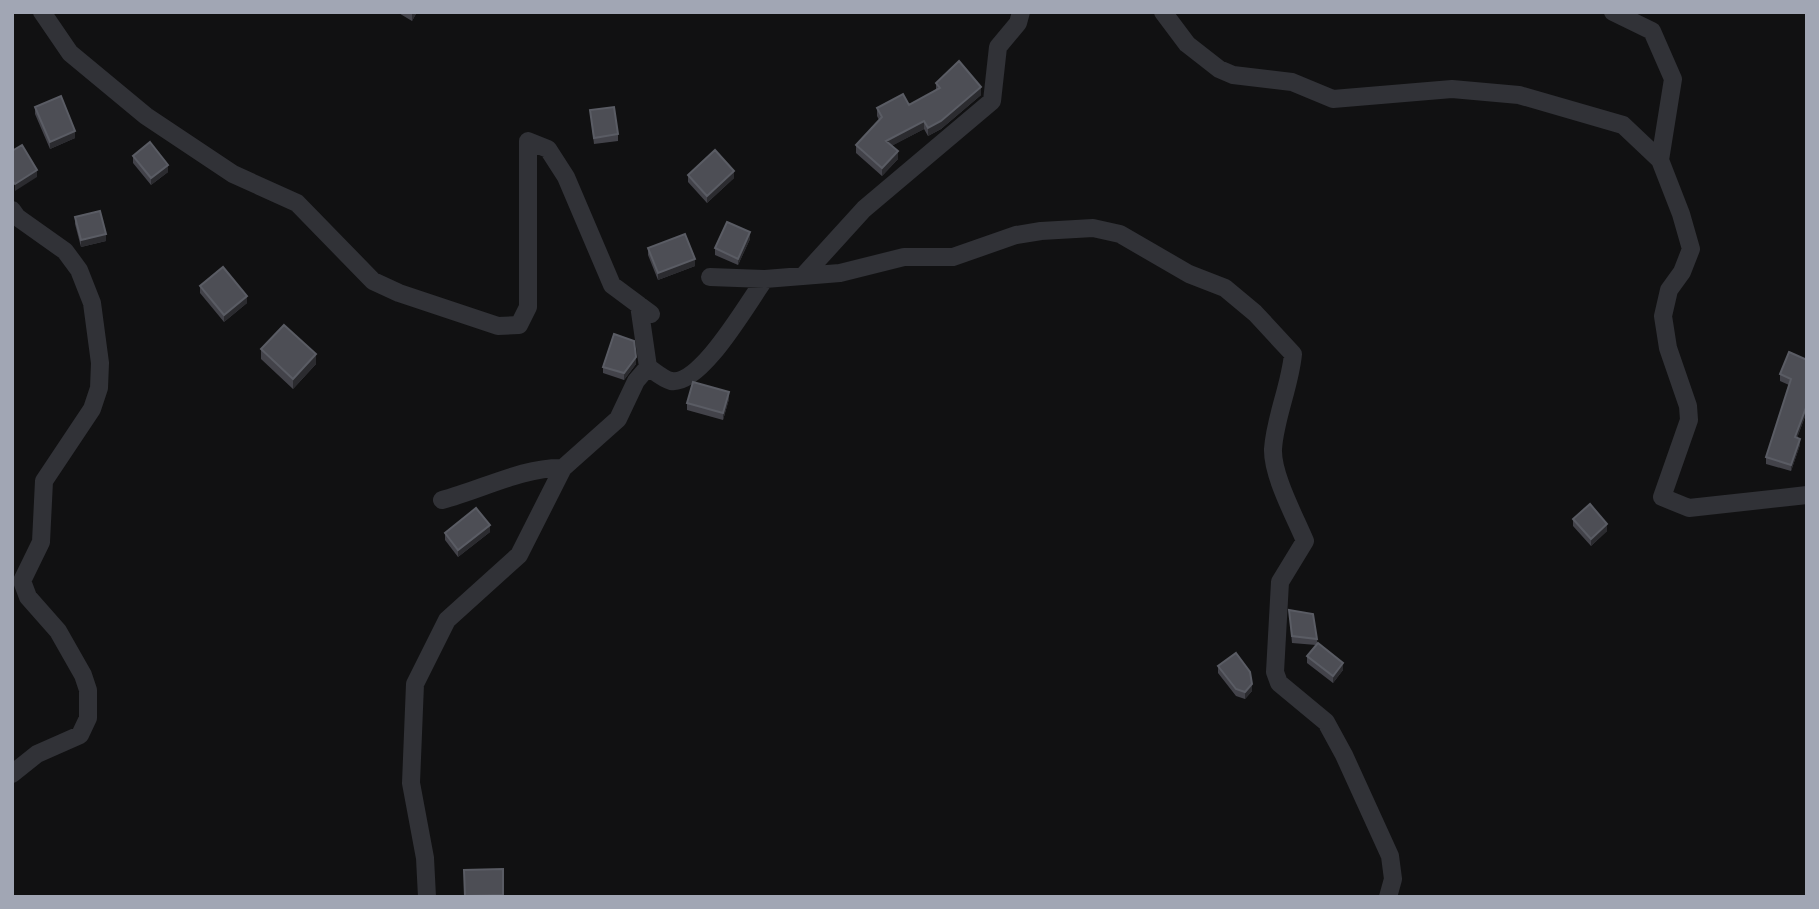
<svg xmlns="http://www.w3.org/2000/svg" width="1819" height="909" viewBox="0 0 1819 909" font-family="Karla,sans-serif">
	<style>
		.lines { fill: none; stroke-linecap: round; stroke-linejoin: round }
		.minor { stroke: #313237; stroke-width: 18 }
		.wall { fill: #43434a }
		.shaded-wall { fill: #2b2b2f }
		.building { fill: #4d4e55; stroke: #5a5c64; stroke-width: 2 }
	</style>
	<rect width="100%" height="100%" fill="#111112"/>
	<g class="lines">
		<path class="minor" d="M42 12 70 53 146 116 233 174 297 203 373 281 399 293 498 326 519 325 528 307V141L548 149 566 177 612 285 651 314
			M1163 12 1187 44 1219 69 1233 75 1292 82 1333 99 1452 89 1519 95 1623 125 1660 160 1681 214 1691 249 1682 272 1669 290 1663 316 1668 348 1688 406 1689 420 1662 497 1689 508 1807 495
			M1613 12 1652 31 1673 79 1660 160
			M12 210 17 217 65 251 79 270 92 303 100 363 99 388 92 409 44 481 41 542 22 581 28 597 58 631 83 675 88 690V718L80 735 37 754 12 774
			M804 275 864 209 992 101 998 47 1018 23 1021 12
			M710 277 765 279 840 273 904 257H953L1016 235 1041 231 1093 228 1120 234 1189 274 1225 288 1255 313 1293 354C1290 386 1275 418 1273 449 1272 475 1295 517 1305 541L1280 582 1275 672 1279 683 1326 722 1344 755 1390 856 1393 879 1388 897
			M648 367C654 371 663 379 671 381 701 386 748 302 765 279
			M442 500C481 490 523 467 563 468
			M427 897 425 858 411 783 415 684 447 620 519 555 563 468 618 419 636 381 648 367 639 305"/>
	</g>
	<path class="wall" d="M397 12H417L412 21Z
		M936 83 981 95 941 129 928 136 924 129 891 146 898 159 882 176 856 153V145L879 120 877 116V108L909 105 936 91Z
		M35 107 75 138 50 149 35 114Z
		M590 110 618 134V141L594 144Z
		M133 156 168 172 151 185 133 163Z
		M688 175 734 178 707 203 688 182Z
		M75 217 106 241 81 247 75 224Z
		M750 239 738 265 715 255V248Z
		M648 248 695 266 658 280 648 255Z
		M200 286 247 303 224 322 200 293Z
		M261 349 316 364 293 389 261 359Z
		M1807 360V411L1797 438 1800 445 1791 471 1766 464V457L1789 385 1780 381V374Z
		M636 364 624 380 603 373V367Z
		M729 399 723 420 687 410V403Z
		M1573 519 1607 531 1591 546 1573 526Z
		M490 532 458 557 445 540V533Z
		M1289 610 1317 639V644L1343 670 1333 683 1307 663V656L1316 645 1292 643Z
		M1218 666 1252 691 1245 699 1236 696 1218 673Z
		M503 869V897H464V870Z"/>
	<path class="shaded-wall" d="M413 12H417L412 21V14Z
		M981 87V95L941 129 928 136V128Z
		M924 121V129L886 149V141Z
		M75 131V138L50 149V142Z
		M898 151V159L882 176V168Z
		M168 165V172L151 185V178Z
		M37 170V177L15 191V184Z
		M734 171V178L707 203V196Z
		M750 232V239L738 265V259Z
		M106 234V241L81 247V240Z
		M695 259V266L658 280V273Z
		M247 296V303L224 322V315Z
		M316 354V364L293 389V379Z
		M636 357V364L624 380V373Z
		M729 392V399L723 420V413Z
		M1807 405V411L1795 444V437Z
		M1800 439V445L1791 471V465Z
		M1607 524V531L1591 546V539Z
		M490 525V532L458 557V550Z
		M1343 663V670L1333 683V676Z
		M1252 684V691L1245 699V692Z"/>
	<path class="building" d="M959 61 981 87 941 121 928 128 924 121 886 141 898 151 882 168 856 145 882 117 877 108 903 94 909 105 940 88 936 83Z
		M61 96 75 131 50 142 35 107Z
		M614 107 618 134 594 138 590 110Z
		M150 142 168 165 151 178 133 156Z
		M22 145 37 170 15 184 12 180V151Z
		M715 150 734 171 707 196 688 175Z
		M100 211 106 234 81 240 75 217Z
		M727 222 750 232 738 259 715 248Z
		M685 234 695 259 658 273 648 248Z
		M223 267 247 296 224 315 200 286Z
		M284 325 316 354 293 379 261 349Z
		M614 334 634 341 636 357 624 373 603 367Z
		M1789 352 1807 360V405L1795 437 1800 439 1791 465 1766 457 1791 379 1780 374Z
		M693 382 729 392 723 413 687 403Z
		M1590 504 1607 524 1591 539 1573 519Z
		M476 508 490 525 458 550 445 533Z
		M1289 610 1313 614 1317 639 1292 636Z
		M1318 643 1343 663 1333 676 1307 656Z
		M1236 653 1250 672 1252 684 1245 692 1236 689 1218 666Z
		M503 869V895L465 896 464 870Z"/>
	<rect width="1819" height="909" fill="none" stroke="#a1a6b4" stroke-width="28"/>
</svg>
